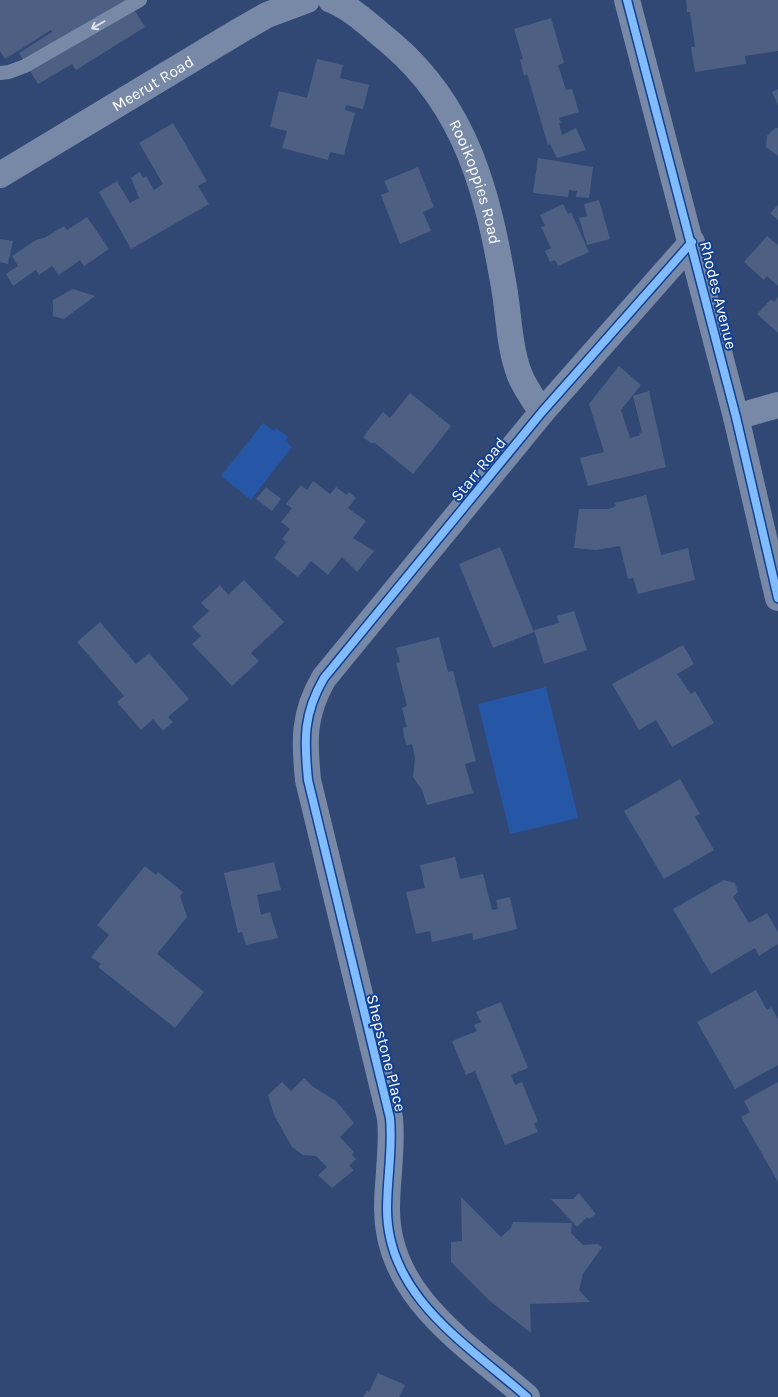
<svg xmlns="http://www.w3.org/2000/svg" width="778" height="1397" viewBox="0 0 778 1397" font-family="Karla,sans-serif">
	<style>
		.green { fill: #2657a7 }
		.building { fill: #4d6083 }
		.lines { fill: none; stroke-linecap: round; stroke-linejoin: round }
		.service { stroke: #7789a7; stroke-width: 14 }
		.minor { stroke: #7789a7; stroke-width: 26 }
		.cycleway-casing { stroke: #134090; stroke-width: 11 }
		.cycleway { stroke: #80bcff; stroke-width: 8 }
		.oneway { stroke: #dde2e9 }
		.labels { text-anchor: middle; stroke-width: 4; stroke-linejoin: round; paint-order: stroke }
		.street-label { font-size: 16px; fill: #fff; stroke: #134090 }
	</style>
	<rect width="100%" height="100%" fill="#304873"/>
	<path class="green" d="M263 423 274 431 276 428 288 437 285 441 292 447 251 500 221 476Z
		M546 687 578 818 510 834 478 704Z"/>
	<path class="building" d="M0 0H128L145 27 76 70 72 64 38 84 19 53 52 32 51 30 5 59 0 51Z
		M686 0H778V51L745 56 746 64 695 72 691 47H695L690 12H687Z
		M551 18 564 63 558 65 566 90 572 89 579 112 559 118 561 123H559L562 135 576 128 586 150 557 158 550 144 548 145 527 74 524 76 520 60 523 59 514 29Z
		M317 59 343 65 340 78 369 85 363 109 346 105 345 110 355 113 344 155 330 152 328 160 282 148 287 131 270 127 279 91 307 98Z
		M778 89V105L772 92Z
		M173 123 207 181 198 186 209 204 131 249 99 192 117 181 130 203 139 198 131 178 140 172 143 178 146 176 154 190 163 184 139 143Z
		M775 128H778V156L766 147 767 136Z
		M538 158 593 167 589 198 576 197 577 191 569 190 568 197 533 193Z
		M418 167 434 207 423 212 431 231 400 244 381 195 389 192 384 181Z
		M599 200 610 239 587 245 579 218 587 216 584 204Z
		M563 204 568 214 571 212 589 252 558 266 555 260 550 262 545 251 551 248 541 227 545 226 540 215Z
		M778 205V220L770 213Z
		M87 217 109 249 84 266 80 260 59 275 52 266 39 275 36 270 13 286 6 274 18 266 12 256 36 240 46 237 64 226 67 230Z
		M767 236 778 245V286L767 276 764 280 744 262Z
		M0 239 13 241 8 264 0 262Z
		M73 289 95 296 64 319 53 316V300Z
		M778 297V333L757 314 771 299 774 302Z
		M619 366 641 385 621 410 630 438 640 435 639 433 642 432 633 396 649 391 666 467 588 486 580 458 604 452 589 404Z
		M410 393 451 426 413 474 375 443H371L363 437 383 412 390 418Z
		M313 481 330 494 336 487 347 495 349 492 356 498 348 508 366 521 353 538 374 551 357 572 342 557 328 575 311 561 298 577 274 558 286 542 282 539 290 529 281 522 292 508 286 504 301 485 307 490Z
		M266 487 281 499 272 511 256 499Z
		M646 495 661 555 688 548 695 580 638 594 633 578 628 579 620 546 596 550 574 548 579 509H609L616 506 615 503Z
		M500 547 534 632 493 648 459 564Z
		M244 580 284 622 251 653 259 661 232 686 192 644 201 636 192 627 209 611 201 603 220 585 228 595Z
		M574 611 587 650 544 664 534 630 559 623 557 616Z
		M100 622 136 664 149 653 189 699 168 717 173 722 163 731 153 719 141 730 117 702 124 696 77 642Z
		M439 637 448 672 453 671 476 761 465 764 473 793 427 805 422 790 413 777 415 757 412 744 407 745 404 737 403 728 407 727 402 708 407 706 396 663 400 662 396 648Z
		M683 645 694 664 677 674 691 694 695 691 714 723 672 747 656 720 639 730 612 684Z
		M680 779 700 814 695 817 714 850 664 879 624 811Z
		M455 857 460 879 483 874 492 910 498 909 496 900 510 897 517 929 473 940 472 933 432 942 430 931 416 934 406 892 425 888 420 865Z
		M274 862 281 890 257 895 261 915 270 912 278 938 246 945 242 932 238 933 224 873Z
		M145 866 156 875 158 872 183 892 180 896 187 917 157 954 204 992 175 1028 98 967 101 964 91 957 109 935 97 925Z
		M724 880 735 883 738 892 733 897 749 923 767 913 778 932V944L759 956 755 948 711 974 673 909Z
		M756 990 767 1010 771 1007 778 1019V1065L735 1089 697 1022Z
		M501 1002 528 1068 511 1075 515 1085 522 1082 538 1122 534 1123 538 1132 505 1145 475 1071 466 1075 452 1041 477 1031 474 1025 481 1022 476 1012Z
		M304 1078 312 1086 336 1101 354 1123 340 1137 354 1152 352 1155 356 1159 349 1166 354 1170 332 1188 318 1175 327 1167 316 1156 303 1155 292 1147 274 1115 268 1095 282 1082 291 1091Z
		M778 1082V1182L741 1117 750 1112 744 1101Z
		M579 1193 596 1214 589 1219 587 1217 577 1227 551 1199H573Z
		M461 1197 501 1237 511 1228 513 1222 572 1223 571 1233 583 1245 598 1244 602 1247 583 1274 579 1290 590 1302 530 1304 531 1333 490 1301 451 1262V1242L462 1241Z
		M378 1373 405 1385 399 1397H363L367 1391 369 1392Z"/>
	<g class="lines">
		<path class="service" d="M0 73 9 72 25 66 140 0"/>
		<g class="minor">
			<path id="s1" d="M331 0C354 9 373 29 392 44 467 108 488 194 504 287 509 315 509 346 519 373 524 387 533 399 542 412"/>
			<path d="M627 0 736 417 778 598"/>
			<path id="s2" d="M0 175 239 31 267 15 307 0"/>
			<path d="M736 417 778 405"/>
			<path d="M527 1397C468 1345 387 1297 387 1209 387 1178 393 1149 390 1118L308 780C304 740 303 714 324 678L542 412 692 242"/>
		</g>
		<defs>
			<path id="cycleway" d="M627 0 736 417 778 598
				M527 1397C468 1345 387 1297 387 1209 387 1178 393 1149 390 1118L308 780C304 740 303 714 324 678L542 412 692 242"/>
		</defs>
		<use href="#cycleway" class="cycleway-casing"/>
		<use href="#cycleway" class="cycleway"/>
	</g>
	<defs><path id="oneway-shaft" d="M-6 0H5M1.5-3L5.5 0L1.5 3" fill="none" stroke-width="1.6" stroke-linecap="round" stroke-linejoin="round" transform="scale(1.25)"/></defs>
	<use class="oneway" href="#oneway-shaft" transform="translate(98 25) rotate(150)"/>
	<g class="labels">
		<g class="street-label">
			<text dy="6" stroke="none"><textPath href="#s2" startOffset="178">Meerut Road</textPath></text>
			<text dy="6" stroke="none"><textPath href="#s1" startOffset="240">Rooikoppies Road</textPath></text>
			<text transform="translate(719 295) rotate(76)" y="6">Rhodes Avenue</text>
			<text transform="translate(478 469) rotate(-51)" y="6">Starr Road</text>
			<text transform="translate(387 1053) rotate(76)" y="6">Shepstone Place</text>
		</g>
	</g>
</svg>
